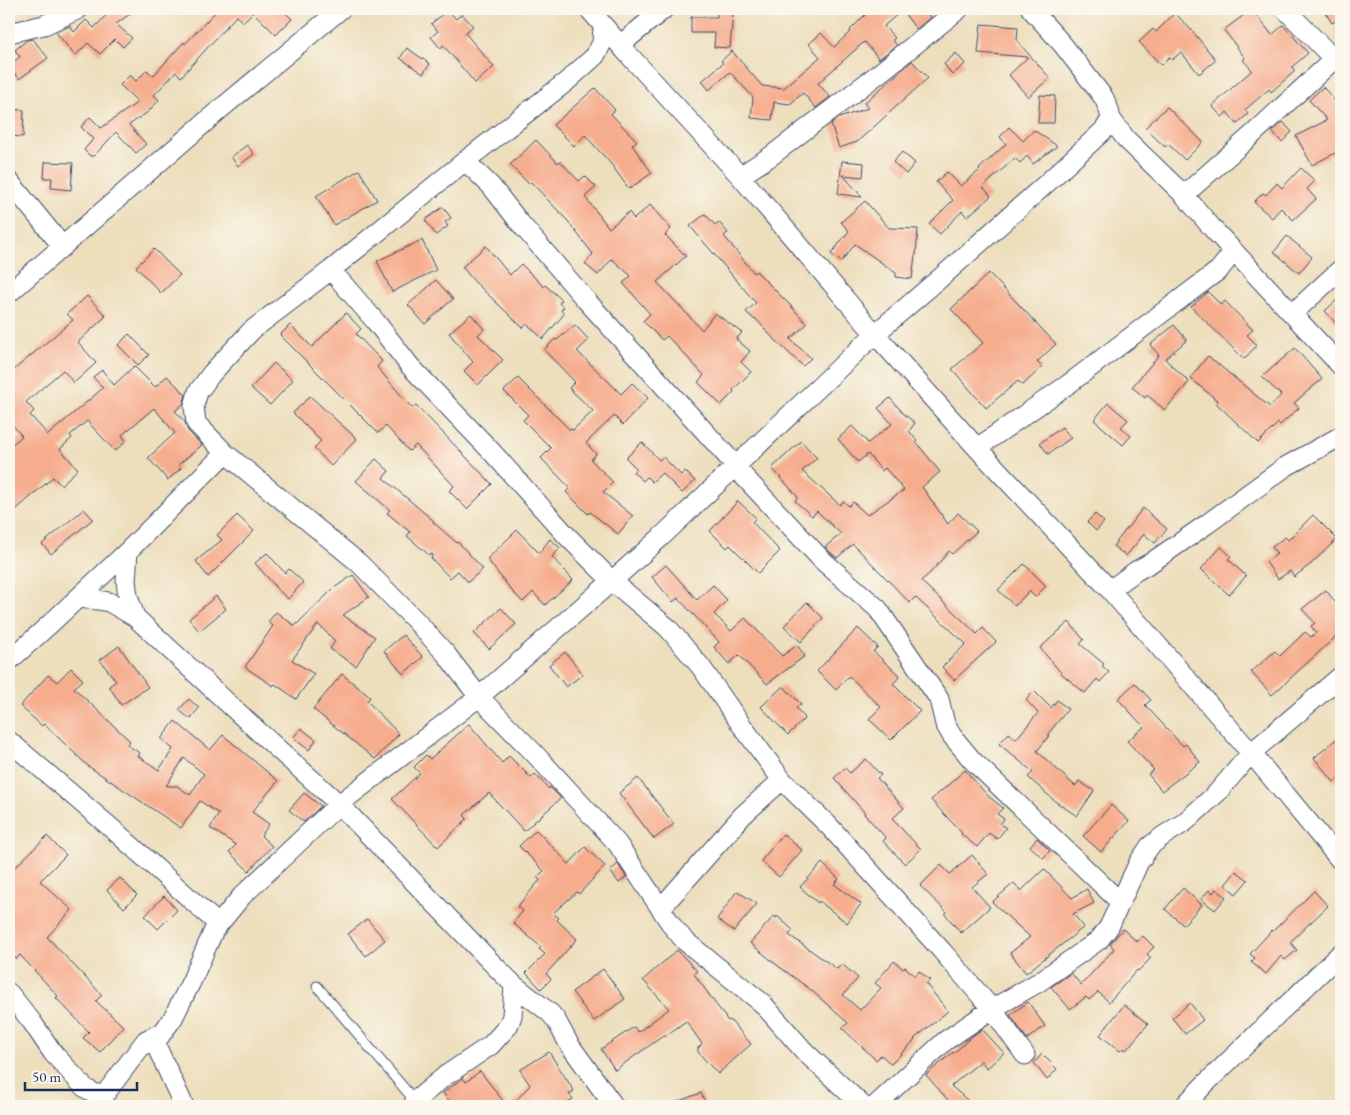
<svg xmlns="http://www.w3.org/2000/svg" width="1350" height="1115" viewBox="0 0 1350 1115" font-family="'EB Garamond',serif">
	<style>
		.building { fill: #f6ad8e; fill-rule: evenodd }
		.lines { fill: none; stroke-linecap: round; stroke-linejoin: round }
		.lane-casing { stroke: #3a496c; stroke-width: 11 }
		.street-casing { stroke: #3a496c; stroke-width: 21 }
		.lane { stroke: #fff; stroke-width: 9 }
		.street { stroke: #fff; stroke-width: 19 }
	</style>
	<rect width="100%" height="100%" fill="#fbf7ec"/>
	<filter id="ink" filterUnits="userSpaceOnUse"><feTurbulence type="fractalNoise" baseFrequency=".02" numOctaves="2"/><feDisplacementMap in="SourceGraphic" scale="10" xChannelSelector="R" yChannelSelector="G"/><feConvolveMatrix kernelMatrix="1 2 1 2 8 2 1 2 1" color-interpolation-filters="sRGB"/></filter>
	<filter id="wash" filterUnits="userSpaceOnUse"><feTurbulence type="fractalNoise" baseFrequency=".0096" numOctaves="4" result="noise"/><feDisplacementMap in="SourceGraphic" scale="20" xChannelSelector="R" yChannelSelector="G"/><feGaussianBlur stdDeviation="1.12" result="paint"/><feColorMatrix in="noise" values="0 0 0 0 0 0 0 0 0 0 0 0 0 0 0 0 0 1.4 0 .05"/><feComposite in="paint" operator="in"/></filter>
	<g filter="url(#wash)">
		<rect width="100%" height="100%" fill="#eddebc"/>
		<g id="blocks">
			<path class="building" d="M112 9H137L116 24 132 38 123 47 115 39 100 54 88 43 75 56 56 32 70 26 74 32 86 20 94 28Z
				M218 9H281L292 19 276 35 253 12 243 22 236 16 181 77 176 72 154 95 159 100 148 112 129 125 146 144 136 153 116 132 94 156H90L84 150 93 139 81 127 90 117 101 128 138 102 120 85 130 75 136 81 147 70 153 76 184 42 185 44Z
				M871 9H925L931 17 916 29 902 10 884 26 895 38 892 40 897 45 879 59 865 42 863 43 818 83 830 97 816 108 803 93 790 104 774 102 772 120 751 118 753 97 730 72 709 90 702 81 723 63 721 61 732 51 762 86 784 88 820 57 809 44 821 33 834 47 851 31 850 30Z
				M1252 9 1272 35 1283 25 1308 53 1292 67 1295 71 1271 92 1269 89 1245 110 1248 114 1237 124 1227 112 1222 117 1212 106 1252 70 1243 60 1245 58 1224 30Z
				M1323 9H1341V18L1332 23Z
				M448 10 456 19 462 14 473 26 465 33 494 67 475 83 443 45 441 49 431 37 438 31 431 24Z
				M717 12 733 13 730 48 714 47 715 33H691V17H717Z
				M1175 13 1193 32 1216 60 1199 74 1181 52 1172 60 1169 57 1161 65 1139 42 1153 29 1156 32Z
				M981 24 1018 27 1017 41 1050 78 1028 97 1009 75 1028 57 978 53Z
				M33 39 48 58 19 79 9 65 20 57 15 50 27 40Z
				M407 48 430 64 423 74 400 58Z
				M956 53 965 64 952 75 944 64Z
				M912 61 928 78 857 142 839 148 831 124 839 118 868 108 864 103Z
				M1323 87 1341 108V150L1312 165 1296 136 1327 120 1309 100Z
				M595 88 615 110 611 114 637 141 632 145 652 173 629 189 611 164 585 135 574 146 553 125Z
				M1040 95 1055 96 1054 123H1038Z
				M1167 107 1203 142 1185 160 1168 144 1165 147 1145 128Z
				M9 109 24 110 23 137 9 136Z
				M1283 122 1292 132 1282 142 1272 132Z
				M1009 127 1023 141 1034 130 1057 146 1033 164 1027 156 1020 163 1015 158 983 187 991 196 967 217 962 211 940 234 929 224 953 200 936 182 947 172 961 186 980 170 979 169 1006 144 1000 137Z
				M536 140 558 163 560 161 579 181 585 176 596 187 585 197 609 228 629 212 634 219 650 205 671 229 665 235 686 256 657 282 702 330 715 313 742 333 736 339 750 351 741 362 751 372 733 390 734 392 721 405 698 382 704 375 667 336 662 340 643 321 650 314 623 283 631 276 612 259 598 275 585 264 593 254 567 220 531 182 529 184 510 165Z
				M247 145 254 154 238 166 231 157Z
				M902 152 915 163 906 174 893 162Z
				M842 161 864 163 863 177 843 175 862 197 838 194Z
				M45 162 73 163 71 190 51 188 52 178H44Z
				M1301 168 1315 181 1307 189 1316 199 1293 220 1281 208 1272 218 1254 202 1263 193 1266 195 1277 183 1282 188Z
				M359 170 377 200 334 225 316 196Z
				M865 201 889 228 918 229 916 255H915L912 279 896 277V273L855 244 841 262 831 254 849 231 841 222Z
				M443 207 451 218 445 222 448 226 436 235 425 220Z
				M705 214 715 225 719 222 728 233 724 236 754 273 756 271 790 305 807 324 790 339 811 358 803 366 770 335 756 319 755 320 746 312 756 303 690 226Z
				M1287 236 1312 257 1299 273 1274 252Z
				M422 240 436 270 392 292 377 261Z
				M486 246 510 275 521 264 544 287 545 285 562 300 559 303 564 307 561 310 564 314 543 339 527 324 523 328 474 281 462 267Z
				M154 249 180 275 161 293 136 267Z
				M989 273 1056 344 1037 362 1042 367 1023 385 1018 381 986 408 952 369 983 343 951 309Z
				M436 280 453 299 425 324 408 305Z
				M1208 292 1221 305 1225 301 1253 330 1247 335 1257 345 1244 359 1191 307Z
				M87 296 106 316 78 342 96 363 74 383 63 370 26 402 34 411 30 415 48 435 103 388 93 377 102 370 114 385 134 366 155 387 167 376 186 395 183 404 175 411 185 422 188 431 202 445 178 465 181 468 168 480 148 458 175 433 154 408 122 435 126 441 115 451 87 421 70 435 72 438 60 449 78 469 61 485 53 477 9 516V447L22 436 9 421V374L73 320 67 314Z
				M1341 296V329L1325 311Z
				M346 313 361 329 356 334 382 361 377 367 412 408 416 405 492 484 467 509 449 491 454 486 416 445 409 451 386 426 378 433 280 335 290 325 312 347Z
				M471 314 484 329 478 335 503 360 478 385 464 371 473 362 449 333Z
				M575 325 589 340 577 351 621 394 632 383 648 398 623 425 614 416 586 443 596 454 591 460 613 482 603 492 633 516 618 534 590 512 588 514 566 492 570 488 541 458 551 448 523 420 528 415 504 391 518 378 570 430 571 429 573 430 593 411 569 388 575 382 544 350 555 339 557 340Z
				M1174 325 1187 340 1165 359 1189 382 1165 410 1147 395 1145 398 1132 387 1159 355 1150 345Z
				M129 334 149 355 138 365 118 345Z
				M1295 348 1322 379 1294 403 1299 408 1280 425 1278 423 1258 443 1216 403 1218 401 1190 378 1208 356 1270 407 1281 395 1262 377Z
				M274 363 293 380 270 405 251 388Z
				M310 396 357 439 331 466 314 448 321 441 293 413Z
				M890 398 904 414 915 423 909 431 917 441 916 442 940 472 922 487 948 524 958 513 977 531 952 554 949 551 931 572 921 581 977 634 983 628 996 642 954 680 942 667 966 644 915 597 910 603 853 544 837 558 830 552 825 547 841 534 817 511 812 516 795 501 798 497 772 468 801 441 817 458 802 471 840 505 843 501 849 506 853 502 867 515 904 490 885 468 882 471 868 454 858 462 838 439 852 426 868 443 892 424 878 408Z
				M1108 403 1128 420 1121 427 1131 436 1123 445 1094 420Z
				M1062 427 1071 438 1048 454 1040 443Z
				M642 442 659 460 663 457 681 475 685 471 695 481 682 493 662 473 652 482 647 477 643 481 633 472 637 469 626 458Z
				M376 459 389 471 383 478 434 521 433 522 457 543 458 542 483 569 468 582 458 571 450 578 431 558 433 555 432 554 429 555 407 536 410 532 387 513 390 510 356 481Z
				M738 501 756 518 752 522 780 551 758 573 730 545 727 548 710 531Z
				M1143 508 1167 529 1155 543 1144 534 1126 556 1113 546Z
				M84 509 93 519 51 554 42 544Z
				M1095 514 1104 522 1096 531 1087 522Z
				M237 515 254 531 208 577 196 561 222 540 217 535Z
				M1313 515 1337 539 1311 564 1294 577 1290 571 1278 579 1266 562 1277 554 1272 547 1285 537 1288 540Z
				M517 530 539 553 550 539 560 548 552 557 573 580 545 605 533 592 523 602 512 591 487 559Z
				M1221 547 1231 556 1228 559 1246 576 1229 595 1201 569Z
				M267 553 285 573 289 569 303 582 288 599 274 586H275L255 563Z
				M1024 564 1046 586 1035 597 1029 591 1015 606 998 590Z
				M666 565 697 600 713 585 727 600 714 614 731 631 745 618 782 656 797 645 805 656 767 684 739 655 729 664 714 647 719 642 678 598 673 602 652 577Z
				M353 575 369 597 343 615 375 637 356 666 330 649 335 641 318 624 292 660 314 674 296 699 275 684 273 686 245 667 273 626 268 622 276 612 295 626 334 588Z
				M1326 590 1341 610V632L1272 695 1251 672 1275 651 1280 656 1305 632 1311 637 1316 633 1311 626 1315 623 1302 609Z
				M216 596 226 609 199 631 189 619Z
				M807 602 823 618 801 642 784 626Z
				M501 608 516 624 489 649 474 633Z
				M1069 622 1084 640 1080 644 1104 664 1102 666 1109 672 1100 682 1097 679 1085 693 1062 674 1040 648Z
				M858 628 878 647 873 651 900 676 893 684 920 711 891 740 869 719 881 707 849 676 836 690 817 671Z
				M403 635 423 657 403 674 384 651Z
				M119 646 148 687 121 705 109 686 116 681 100 660Z
				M565 652 583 674 566 687 549 665Z
				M71 668 83 680 74 688 130 741 127 745 140 753 138 756 159 770 173 749 161 739 175 721 210 750 223 735 278 781 252 812 269 824 261 836 272 846 249 871 229 852 236 845 210 828 219 814 200 801 181 828 88 766 44 724 42 726 20 706 48 675 57 682ZM184 758 204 774 190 795 177 786H166Z
				M342 674 370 697 367 701 399 734 375 759 313 709Z
				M1135 683 1151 700 1145 705 1183 746 1186 744 1200 762 1162 791 1148 774 1154 770 1127 741 1144 727 1118 699Z
				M783 686 801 704 796 708 805 718 788 735 761 707Z
				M1034 691 1051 708 1057 700 1068 709 1048 734 1049 736 1037 751 1075 786 1079 781 1094 791 1077 816 1056 802 1028 777 1033 772 999 744 1009 733 1016 739 1038 713 1026 700Z
				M189 699 199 708 190 719 179 710Z
				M469 724 502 763 509 756 531 778 535 774 549 789 550 787 561 798 524 831 489 793 464 815 467 819 438 847 392 799 420 773 414 767 426 755 430 759Z
				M301 728 316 740 309 750 293 738Z
				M1341 735V776L1334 782 1314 758Z
				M866 759 881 775 877 778 904 808 892 819 921 849 905 864 883 841 886 838 864 814 865 813 834 778 845 768 850 773Z
				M965 770 988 796 1003 808 997 814 1004 819 1000 824 1006 828 997 839 989 833 977 847 961 834 962 833 931 800Z
				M638 778 674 824 654 839 619 793Z
				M304 793 321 806 304 822 289 810Z
				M1111 805 1129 821 1101 852 1083 836Z
				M536 830 569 864 585 847 605 866 579 894 577 892 553 913 559 918 557 920 577 939 546 974 551 979 541 989 526 973 545 954 539 949 541 947 513 923 523 911 517 907 540 880 537 877 544 871 519 846Z
				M783 834 802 850 779 877 761 861Z
				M47 836 66 855 40 881 72 910 47 937 102 995 96 1001 123 1026 100 1052 83 1038 89 1032 56 998 58 996 20 955 16 959 9 951V873Z
				M1037 838 1050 851 1043 858 1030 846Z
				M972 855 988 874 972 887 990 907 961 933 945 914 947 912 920 886 941 865 950 874Z
				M822 863 839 879 834 884 861 904 847 923 819 901 818 903 800 887Z
				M618 864 626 877 619 883 610 871Z
				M1044 869 1072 898 1087 889 1094 903 1073 914 1084 927 1026 973 1010 953 1030 937 992 902 1014 883 1021 891Z
				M1236 871 1248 880 1236 894 1225 885Z
				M120 878 137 895 124 908 107 890Z
				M1183 888 1202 905 1183 925 1165 909Z
				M1216 889 1226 897 1215 910 1201 899 1209 890 1213 893Z
				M737 891 757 904 734 931 717 919Z
				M1314 891 1328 906 1290 942 1297 950 1285 960 1281 956 1266 974 1251 962 1255 958 1250 954 1272 930 1273 931Z
				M164 896 177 910 158 929 145 916Z
				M774 916 776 918 777 916 793 930 789 935 837 969 842 964 858 978 843 995 860 1010 881 988 875 983 894 961 903 969 905 967 915 976 919 971 930 980 926 984 948 1011 914 1039 915 1040 891 1064 881 1055 876 1060 842 1028 848 1023 811 990 777 965 750 943Z
				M367 919 385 940 366 956 348 934Z
				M1123 929 1137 942 1143 936 1154 947 1147 954 1151 958 1138 971 1137 970 1109 1002 1098 992 1089 1000 1086 997 1070 1009 1051 987 1071 973 1081 985 1114 949 1110 944Z
				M677 950 697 971 694 974 728 1021 730 1020 751 1044 718 1074 698 1052V1048L702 1044 686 1021 664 1037 663 1036 615 1070 601 1049 634 1027 638 1032 669 1009 643 980Z
				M603 969 625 999 594 1021 572 992Z
				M1028 1002 1045 1026 1027 1039 1010 1015Z
				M1190 1003 1203 1020 1185 1034 1172 1018Z
				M1124 1005 1148 1024 1126 1050 1123 1048 1120 1051 1100 1035Z
				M982 1029 1004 1053 987 1068 981 1061 951 1086 974 1106H953L926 1075 953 1052 954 1053 971 1037Z
				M549 1052 574 1091 569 1094 573 1099 560 1106H511L530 1085 520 1070Z
				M1042 1054 1057 1069 1047 1080 1034 1063Z
				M480 1071 507 1106H453L443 1093 463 1078 466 1082Z
				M701 1093 707 1106H668V1105Z"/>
		</g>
	</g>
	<g filter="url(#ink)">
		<use href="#blocks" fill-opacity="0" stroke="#3a496c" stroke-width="1"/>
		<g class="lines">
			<defs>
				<path id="lane" d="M317 986 415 1101"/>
				<path id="street" d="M589 9 628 54 740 176 875 334 977 448 1110 590 1251 753 1341 861
					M1031 9 1063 45 1104 98 1109 110 1111 119 1126 139 1184 195 1213 229 1341 366
					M603 26 602 43 595 56 566 82 465 161 331 270 252 330 212 373 198 392 194 406 196 423 225 453 359 563 417 622 446 654 479 697 534 753 617 843 673 927 685 941 762 1003 805 1052 863 1106
					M9 33 44 25 79 9
					M620 45 664 9
					M465 161 491 186 520 223 586 300 736 466
					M740 176 771 156 882 71 959 9
					M9 181 63 247
					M1184 195 1253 134 1331 62 1330 56 1325 50 1285 9
					M331 270 376 322 410 366 492 452 567 536 612 581 668 628 701 667 740 723 782 780 830 827 942 951 992 1009 1025 1055
					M9 293 218 111 341 9
					M1293 313 1341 269
					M977 448 1070 383 1191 291 1219 270 1234 251
					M735 467 822 560 878 609 939 699 945 724 952 736 973 761 1120 902
					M128 551 126 581 128 596 135 617
					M1110 590 1136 571 1152 562 1207 524 1285 467 1341 436
					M78 598 98 600 109 602 135 617 259 732 339 804 490 961 514 985 550 1013 556 1020 569 1044 614 1106
					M9 661 50 624 128 551 225 453
					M9 741 116 832 218 924
					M661 908 743 815 782 780
					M9 993 32 1022 53 1053 84 1087 95 1094H105L146 1040 163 1032
					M184 1106 155 1043 173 1018 191 982 214 930 242 896 339 804 479 697 612 581 660 538 875 334 946 273 1048 182 1104 130 1111 119
					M417 1106 415 1101 445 1076 491 1045 508 1026 512 1016 514 985
					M875 1106 945 1041 992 1009 1039 982 1099 940 1109 927 1139 862 1150 846 1163 836 1185 822 1217 793 1251 753 1341 676
					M1184 1106 1204 1085 1341 953"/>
			</defs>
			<use href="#lane" class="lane-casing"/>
			<use href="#street" class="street-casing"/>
			<use href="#lane" class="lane"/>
			<use href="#street" class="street"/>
		</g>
	</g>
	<rect width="1350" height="1115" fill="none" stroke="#fbf7ec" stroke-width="30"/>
	<path d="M25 1082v8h112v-8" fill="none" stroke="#1b2f5e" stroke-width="2.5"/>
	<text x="32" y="1082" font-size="15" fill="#1b2f5e" stroke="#fbf7ec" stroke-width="4" paint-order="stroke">50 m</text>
</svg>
